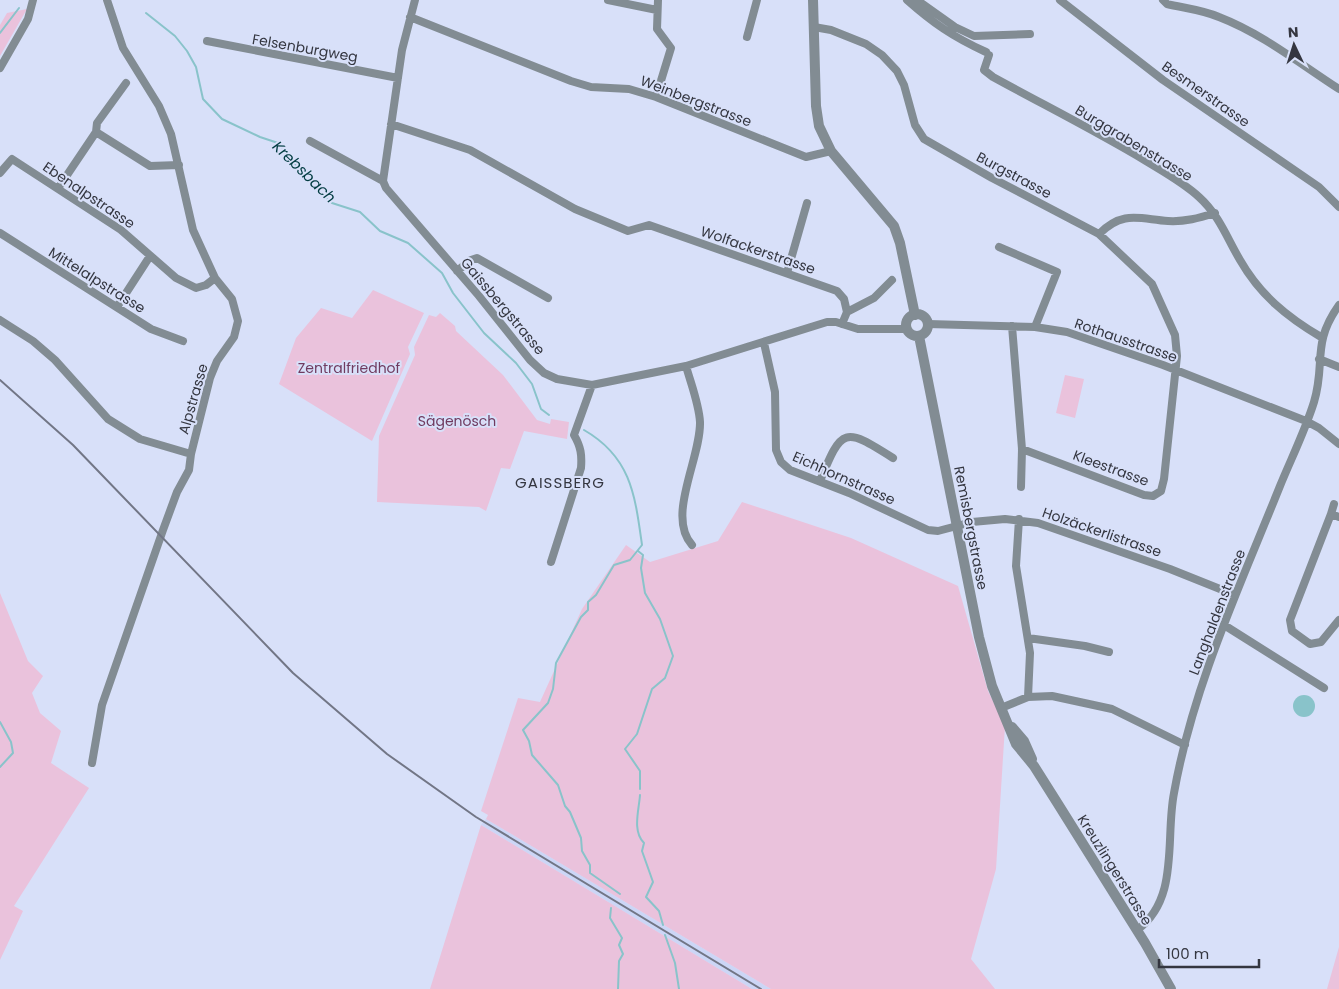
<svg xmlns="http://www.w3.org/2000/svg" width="1339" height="989" viewBox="0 0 1339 989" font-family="Poppins,sans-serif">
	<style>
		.built { fill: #ccd6f6 }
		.green { fill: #eac2dc }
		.water { fill: #89c3ca }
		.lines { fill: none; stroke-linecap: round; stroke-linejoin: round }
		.stream { stroke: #89c3ca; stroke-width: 2 }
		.minor { stroke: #828c93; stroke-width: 8 }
		.tertiary { stroke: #828c93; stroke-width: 10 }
		.rail { stroke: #727686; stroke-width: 2 }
		.labels { text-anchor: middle; stroke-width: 4; stroke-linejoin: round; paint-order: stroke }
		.street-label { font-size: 14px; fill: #343640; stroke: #d8e0f9 }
		.park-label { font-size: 14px; fill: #703b60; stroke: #d8e0f9 }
		.water-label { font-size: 15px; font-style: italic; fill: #013b41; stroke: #d8e0f9 }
		.neighbourhood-label { font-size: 15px; letter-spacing: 1px; fill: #343640; stroke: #d8e0f9 }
	</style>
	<rect width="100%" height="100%" fill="#d8e0f9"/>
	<path class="built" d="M486 819 771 989H752L481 825Z"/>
	<path class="green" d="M27 9 0 56V25L7 13Z
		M373 290 424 313 408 347 410 354 372 441 279 384 296 338 321 308 352 318Z
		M440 313 455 326 456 331 503 375 537 420 550 424 551 419 569 422 567 439 524 431 510 469 501 468 486 511 479 507 377 502 379 436 415 355 414 347 429 315 436 317Z
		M1065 375 1084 379 1075 418 1056 413Z
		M742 502 851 538 958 586 988 691 1005 726 996 869 971 959 995 989H771L486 819 488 815 481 811 518 698 540 702 582 609 626 545 650 562 718 541Z
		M0 593 28 661 43 676 32 693 40 713 61 731 51 763 89 788 14 906 23 911 0 960Z
		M481 825 752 989H430Z
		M1339 947V989H1327Z"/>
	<path class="water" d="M1293 706a11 11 0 1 1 22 0a11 11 0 1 1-22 0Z"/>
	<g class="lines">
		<path class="stream" d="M146 13 175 36 187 51 196 67 203 99 222 119 260 137 278 143 310 183 332 203 360 212 380 231 408 243 442 273 453 293 484 333 516 363 532 384 541 409 549 415
			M0 33 19 8
			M584 430C631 457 635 495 642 545L630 560 614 565 596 595 588 602V610L581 617 556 663 553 689 548 703 523 730 529 741 532 755 558 785 565 806 570 812 581 838 582 851 590 865V873L620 894
			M638 551 643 555 641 568 645 593 660 619 673 656 665 678 652 689 637 734 625 749 640 771V789
			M0 722 11 742 13 753 0 767
			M640 795C639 810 632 831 644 843L642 851 653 882 646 897 659 911 663 925
			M611 908 610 918 622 938 619 945 623 954 619 961 618 989
			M665 935 675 963 679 989"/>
		<path class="minor" d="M415 0 402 50 383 181 386 188 479 296 530 360 544 373 557 379 592 385 686 366 827 322H836L858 329H907
			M608 0 657 10
			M907 0C933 23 953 37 986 52
			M917 0 955 27 974 36 1030 34
			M1060 0 1163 80 1319 187 1339 207
			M1163 0 1167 4C1184 8 1203 10 1219 17 1263 34 1300 64 1339 89
			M410 17 571 81 591 87 629 89 656 97 806 157 831 151
			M814 27 831 30 866 44 882 55 897 71 904 85 915 125 924 139 992 178 1099 234 1152 284 1175 335 1177 356 1164 479 1161 491 1153 496 1144 495 1022 449
			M747 37 757 0
			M207 41 398 78
			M989 55 984 70 993 77C1044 105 1096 131 1146 161 1164 172 1184 183 1199 197 1219 215 1227 238 1240 260 1260 295 1287 317 1321 337
			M0 68 28 19 33 0
			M656 97 671 48 657 29 658 0
			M391 124 470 150 575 209 604 221 628 231 649 225 837 291 844 299 847 312
			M96 132 150 166 179 165
			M310 141 383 181
			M0 173 12 159 121 230 176 278 196 288 206 285 215 278
			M59 187 96 132 97 123 126 83
			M0 233 151 329 183 341
			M1099 234C1123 210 1139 219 1168 221 1185 222 1199 218 1215 213
			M999 247 1057 272 1035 327
			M457 271 471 260 477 258 548 298
			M787 273 807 203
			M117 307 150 256
			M0 320 33 341 55 360 108 419 140 439 191 454
			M842 324 847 312 874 298 892 280
			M928 324 1035 327 1067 332 1163 365 1306 421 1319 428 1339 444
			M1012 326 1022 449 1021 487
			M764 343 775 392 776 450 781 462 790 470 849 493 928 530 938 531 972 522 1005 519 1038 523 1170 569 1235 595
			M1319 359 1339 367
			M686 366C691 384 699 404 700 422 701 458 666 516 692 545
			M820 481C842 427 844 427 893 458
			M1331 514 1334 504
			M1339 517 1331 514 1290 620 1292 631 1310 644 1321 642 1339 620
			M1019 519 1016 566 1030 653 1028 697
			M551 562 581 468C582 455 581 447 574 435L592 385
			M1224 625 1324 688
			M1028 638 1085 646 1109 652
			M1001 708 1028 697 1052 696 1112 709 1185 745
			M92 763 102 705 163 530 177 492 189 470 191 454 210 378 217 361 234 337 238 321 232 299 215 278 193 230 171 134 159 106 123 48 107 0
			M1137 930C1180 899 1165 838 1174 793 1193 686 1240 586 1280 486 1291 459 1305 431 1314 402 1326 363 1311 344 1339 305"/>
		<path class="tertiary" d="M813 0 816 106 819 126 831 151 894 226 900 243 915 315
			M906 325a11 11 0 1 1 22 0a11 11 0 1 1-22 0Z
			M919 336 979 637 992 686 1016 744 1034 766 1058 804 1145 943 1171 989
			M1012 727 1024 741 1032 759"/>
		<path class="rail" d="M0 380 73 445 293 673 387 754 476 817 761 989"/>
	</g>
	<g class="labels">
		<g class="street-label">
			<text transform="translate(305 48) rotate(10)" y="5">Felsenburgweg</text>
			<text transform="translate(1206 94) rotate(35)" y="5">Besmerstrasse</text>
			<text transform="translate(696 101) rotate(21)" y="5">Weinbergstrasse</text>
			<text transform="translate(1134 143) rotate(31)" y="5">Burggrabenstrasse</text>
			<text transform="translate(1014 175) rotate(28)" y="5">Burgstrasse</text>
			<text transform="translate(89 195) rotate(34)" y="5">Ebenalpstrasse</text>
			<text transform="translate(758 250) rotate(19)" y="5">Wolfackerstrasse</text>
			<text transform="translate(97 280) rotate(32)" y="5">Mittelalpstrasse</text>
			<text transform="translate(503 306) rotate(50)" y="5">Gaissbergstrasse</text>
			<text transform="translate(1126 340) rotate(19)" y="5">Rothausstrasse</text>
			<text transform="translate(193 399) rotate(-74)" y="5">Alpstrasse</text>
			<text transform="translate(1111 468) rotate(20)" y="5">Kleestrasse</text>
			<text transform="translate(844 478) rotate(24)" y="5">Eichhornstrasse</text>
			<text transform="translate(971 528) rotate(79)" y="5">Remisbergstrasse</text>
			<text transform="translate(1102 532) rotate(19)" y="5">Holzäckerlistrasse</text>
			<text transform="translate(1217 612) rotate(-69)" y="5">Langhaldenstrasse</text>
			<text transform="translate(1115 870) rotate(58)" y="5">Kreuzlingerstrasse</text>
		</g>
		<g class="park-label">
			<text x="349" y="373">Zentralfriedhof</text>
			<text x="457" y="426">Sägenösch</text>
		</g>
		<g class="water-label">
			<text transform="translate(304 172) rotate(44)" y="5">Krebsbach</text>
		</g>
		<g class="neighbourhood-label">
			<text x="560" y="488">GAISSBERG</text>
		</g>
	</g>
	<g transform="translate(1294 45) rotate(356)" stroke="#d8e0f9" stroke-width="4" paint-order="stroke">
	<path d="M0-4L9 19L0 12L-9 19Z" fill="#343640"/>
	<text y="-8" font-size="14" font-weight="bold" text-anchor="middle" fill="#343640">N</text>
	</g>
	<path d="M1159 959v8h100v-8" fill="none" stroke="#343640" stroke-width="2.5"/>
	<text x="1166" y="959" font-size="15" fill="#343640" stroke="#d8e0f9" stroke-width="4" paint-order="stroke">100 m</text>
</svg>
